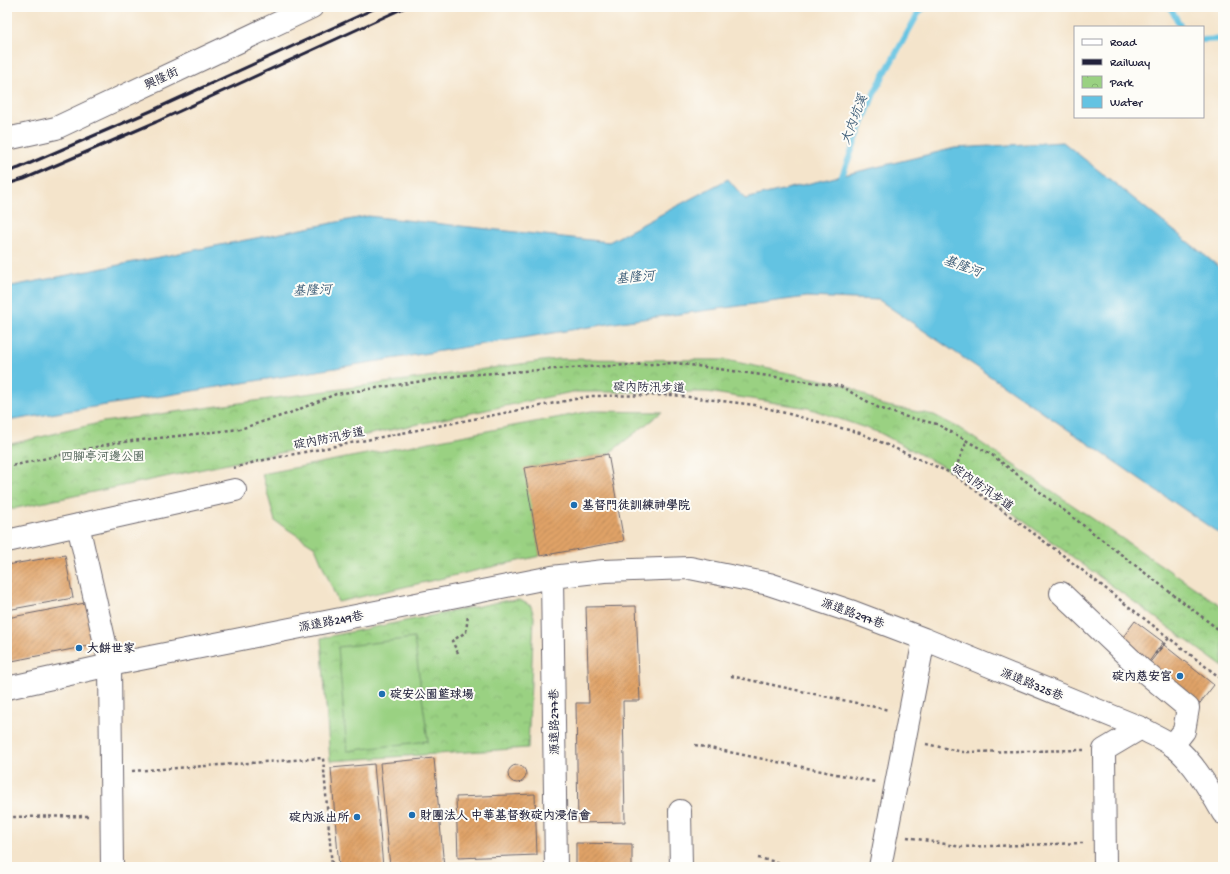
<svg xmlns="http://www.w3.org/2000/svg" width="1230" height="874" viewBox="0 0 1230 874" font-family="'Gochi Hand','LXGW WenKai TC',sans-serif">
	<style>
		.grass { fill: url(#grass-tufts); stroke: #5e7a5e }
		.park { fill: url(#park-crowns); stroke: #5e7a5e }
		.garden { fill: #9ad182; stroke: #5e7a5e }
		.water { fill: #64c3e2; stroke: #43728e }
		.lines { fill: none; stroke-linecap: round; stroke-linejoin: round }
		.stream { stroke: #64c3e2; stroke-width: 6 }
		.building { fill: url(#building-hatch) }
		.minor-casing { stroke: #6c666d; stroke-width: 24 }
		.path { stroke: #6c666d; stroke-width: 2.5; stroke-dasharray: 3 3; stroke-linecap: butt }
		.minor { stroke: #fff; stroke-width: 22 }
		.rail { stroke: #22223b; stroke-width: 3 }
		.poi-dot { fill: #1f6fb2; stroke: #fdfcf7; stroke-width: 1.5 }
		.labels { text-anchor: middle; stroke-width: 4; stroke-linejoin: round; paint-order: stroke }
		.street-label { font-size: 12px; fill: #22223b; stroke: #fdfcf7 }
		.park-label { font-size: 12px; fill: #4c5f54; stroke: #fdfcf7 }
		.poi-label { font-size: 12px; font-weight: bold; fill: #22223b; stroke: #fdfcf7; text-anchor: start }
		.water-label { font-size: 13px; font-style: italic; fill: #395a75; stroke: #fdfcf7 }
	</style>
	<defs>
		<pattern id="grass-tufts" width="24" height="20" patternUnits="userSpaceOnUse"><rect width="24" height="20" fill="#9ad182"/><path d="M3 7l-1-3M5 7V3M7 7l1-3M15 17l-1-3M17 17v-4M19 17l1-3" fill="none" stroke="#84b371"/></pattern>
		<pattern id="park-crowns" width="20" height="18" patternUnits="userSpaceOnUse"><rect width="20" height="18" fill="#9ad182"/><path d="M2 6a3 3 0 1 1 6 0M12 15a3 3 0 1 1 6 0" fill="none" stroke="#84b371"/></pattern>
		<pattern id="building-hatch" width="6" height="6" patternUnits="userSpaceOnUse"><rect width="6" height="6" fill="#e0a367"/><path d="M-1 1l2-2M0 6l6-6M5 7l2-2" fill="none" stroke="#b58456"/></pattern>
	</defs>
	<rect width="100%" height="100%" fill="#fdfcf7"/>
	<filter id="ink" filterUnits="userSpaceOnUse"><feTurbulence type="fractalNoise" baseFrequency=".025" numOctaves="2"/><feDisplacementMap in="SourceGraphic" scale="8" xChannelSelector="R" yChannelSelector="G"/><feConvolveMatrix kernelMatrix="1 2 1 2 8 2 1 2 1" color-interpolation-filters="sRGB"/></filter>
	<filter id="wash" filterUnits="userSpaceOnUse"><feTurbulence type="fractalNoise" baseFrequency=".012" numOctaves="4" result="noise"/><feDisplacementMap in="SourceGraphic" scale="16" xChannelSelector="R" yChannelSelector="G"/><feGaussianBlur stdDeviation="0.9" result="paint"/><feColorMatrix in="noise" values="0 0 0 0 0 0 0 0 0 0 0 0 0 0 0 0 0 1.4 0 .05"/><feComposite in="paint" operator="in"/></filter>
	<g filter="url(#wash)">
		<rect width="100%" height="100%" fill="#f4e4cb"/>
		<path class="grass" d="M592 411 662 412 608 454 525 468 540 556 338 602 315 547 275 521 262 474Z"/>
		<path class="park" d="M557 359 726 360 847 385 882 405 934 415 959 428 1223 607V667L966 479 880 433 808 408 707 392H572L7 510V445L103 422Z
			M520 600 531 606 534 617 528 748 330 761 321 638 504 601Z"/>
		<path class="garden" d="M414 638 428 741 347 751 338 647Z"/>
		<path class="water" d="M1063 142 1223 270V536L879 300 807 297 627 321 7 421V287L368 216 609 242 728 179 745 199 955 148Z"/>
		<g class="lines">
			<path class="stream" d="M1170 7 1181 27
				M1203 40 1223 39
				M840 181 875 91 919 12 925 7"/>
		</g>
		<g id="blocks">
			<path class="building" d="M608 454 624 541 540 556 524 468Z
				M65 555 73 598 7 610V565Z
				M90 602 98 644 7 662V618Z
				M636 606 640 701H623L625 822 578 823 576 703H589L586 607Z
				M1135 621 1163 642 1146 666 1117 645Z
				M1164 645 1214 685 1197 707 1147 666Z
				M434 758 444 867H390L380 763Z
				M374 764 383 867H339L331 768Z
				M508 774a9 9 0 1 1 18 0a9 9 0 1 1-18 0Z
				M535 794 537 855 458 858 456 797Z
				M576 843 632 844V867H576Z"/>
		</g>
	</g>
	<g filter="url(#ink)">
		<use href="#blocks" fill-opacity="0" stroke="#6c666d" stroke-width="1"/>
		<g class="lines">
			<defs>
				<path id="minor" d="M7 139 56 128 312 7
					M78 525 110 665 112 867
					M7 541 235 490
					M552 577 556 867
					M1061 593 1141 669 1188 708 1184 731 1173 745
					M7 688 110 665 552 577 604 571 690 568 769 584 853 612 924 639 1141 728C1151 734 1164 739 1173 746 1192 759 1211 792 1223 813
					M680 811 681 867
					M880 867 924 639
					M1105 867 1104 750 1141 728"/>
			</defs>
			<use href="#minor" class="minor-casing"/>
			<path class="path" d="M7 467 114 443 240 429 290 413 336 394 463 375 586 367 676 363 840 386 879 408 903 416 937 424 992 455 1223 633
				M233 468 259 461 591 396 673 395 755 405 860 433 953 474 1060 553 1223 680
				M953 474 967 441
				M458 653 452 641 466 632 468 615
				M1155 654 1169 638
				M731 676 889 710
				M926 744 963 752 1084 750
				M695 745 875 782
				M132 771 323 758 332 867
				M7 817 90 816
				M907 837 961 847 1083 843
				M758 858 799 867"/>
			<use href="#minor" class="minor"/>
			<path class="rail" d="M7 172 19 168 151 111 378 7
				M7 184 24 179 156 122 406 7"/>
		</g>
	</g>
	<g class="poi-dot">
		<circle cx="574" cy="505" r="4"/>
		<circle cx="79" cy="648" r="4"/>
		<circle cx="1180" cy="676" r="4"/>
		<circle cx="382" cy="694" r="4"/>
		<circle cx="412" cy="815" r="4"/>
		<circle cx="357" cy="817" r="4"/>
	</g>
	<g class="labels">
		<g class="street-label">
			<text transform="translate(161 78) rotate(-25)" y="4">興隆街</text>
			<text transform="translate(649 387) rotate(1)" y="4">碇內防汛步道</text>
			<text transform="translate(329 438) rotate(-11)" y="4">碇內防汛步道</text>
			<text transform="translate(983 487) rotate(35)" y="4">碇內防汛步道</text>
			<text transform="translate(853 613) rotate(20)" y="4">源遠路297巷</text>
			<text transform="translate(331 621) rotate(-11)" y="4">源遠路249巷</text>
			<text transform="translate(1032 684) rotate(22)" y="4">源遠路325巷</text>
			<text transform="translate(554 722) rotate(-91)" y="4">源遠路277巷</text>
		</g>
		<g class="park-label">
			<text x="103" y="460">四腳亭河邊公園</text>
		</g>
		<g class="poi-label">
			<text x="582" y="509">基督門徒訓練神學院</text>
			<text x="87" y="652">大餅世家</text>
			<text x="1172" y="680" text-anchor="end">碇內慈安宮</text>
			<text x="390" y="698">碇安公園籃球場</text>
			<text x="420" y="819">財團法人 中華基督教碇內浸信會</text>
			<text x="349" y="821" text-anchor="end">碇內派出所</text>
		</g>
		<g class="water-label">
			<text transform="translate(853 119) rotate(-69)" y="5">大內坑溪</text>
			<text transform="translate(963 265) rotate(20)" y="5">基隆河</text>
			<text transform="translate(635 276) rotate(-5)" y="5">基隆河</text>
			<text transform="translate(312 289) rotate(-2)" y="5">基隆河</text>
		</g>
	</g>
	<rect width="1230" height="874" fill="none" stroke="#fdfcf7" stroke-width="24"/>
	<rect x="1074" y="26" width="130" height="92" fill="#fdfcf7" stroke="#a5a5ac"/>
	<rect x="1082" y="39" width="20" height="6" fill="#ffffff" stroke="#a5a5ac"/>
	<text x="1110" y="46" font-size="12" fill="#22223b">Road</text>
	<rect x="1082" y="59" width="20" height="6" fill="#22223b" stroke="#a5a5ac"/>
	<text x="1110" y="66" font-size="12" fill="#22223b">Railway</text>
	<rect x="1082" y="76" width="20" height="12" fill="url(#park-crowns)" stroke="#a5a5ac"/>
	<text x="1110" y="86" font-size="12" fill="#22223b">Park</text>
	<rect x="1082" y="96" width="20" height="12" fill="#64c3e2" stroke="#a5a5ac"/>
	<text x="1110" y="106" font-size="12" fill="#22223b">Water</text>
</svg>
